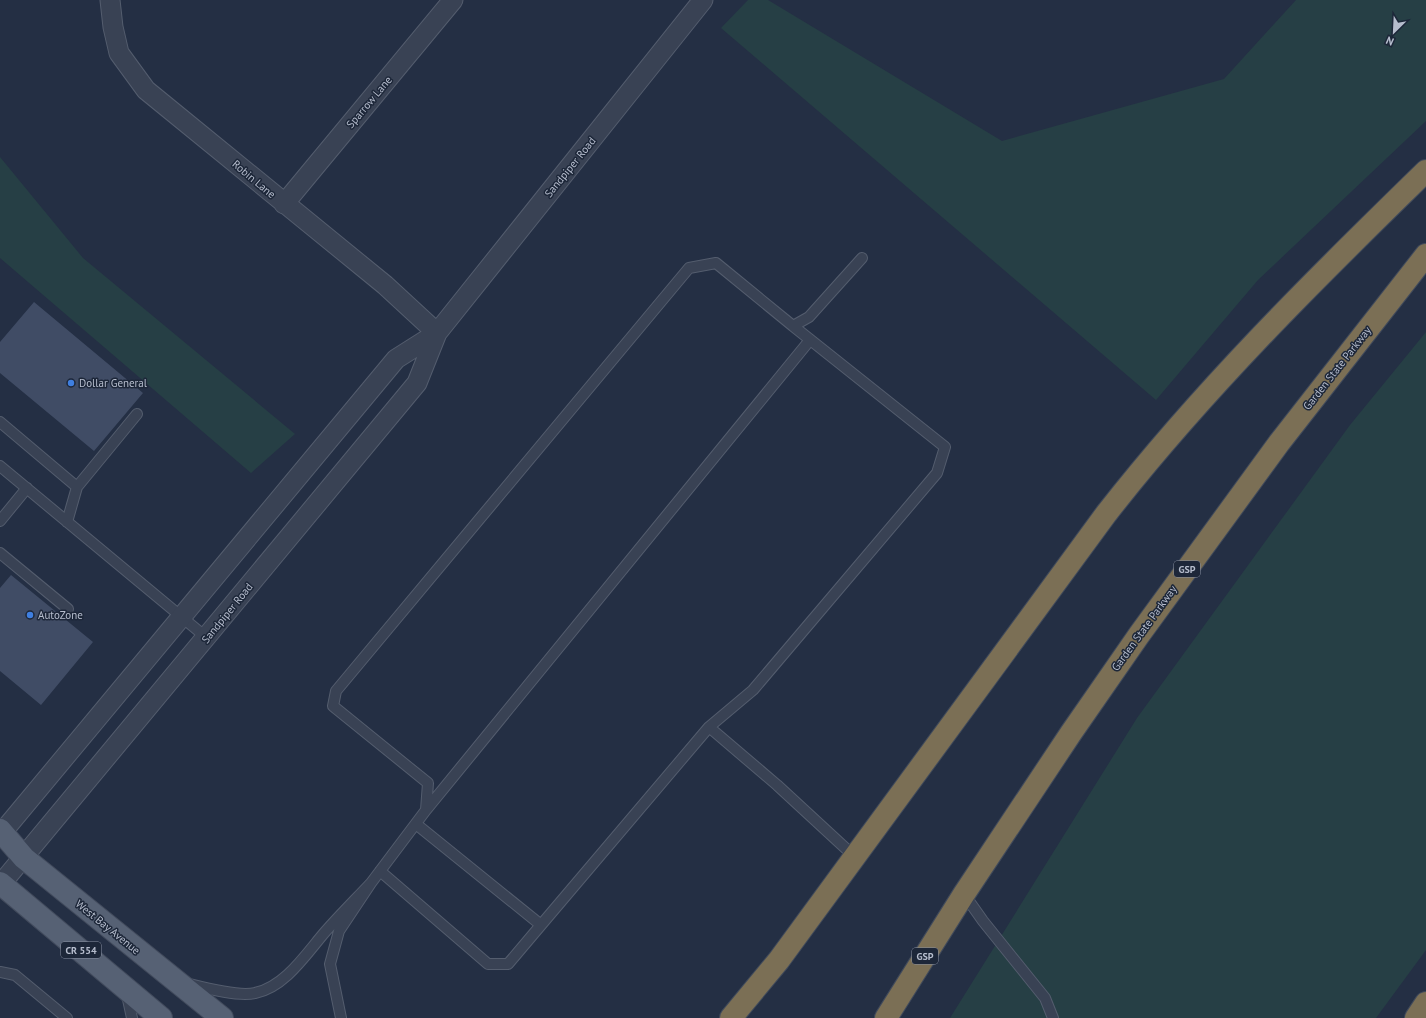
<svg xmlns="http://www.w3.org/2000/svg" width="1426" height="1018" viewBox="0 0 1426 1018" font-family="'PT Sans',sans-serif">
	<style>
		.green { fill: #263f45 }
		.building { fill: #404c65 }
		.lines { fill: none; stroke-linecap: round; stroke-linejoin: round }
		.lane-casing { stroke: #545d6e; stroke-width: 12 }
		.street-casing { stroke: #545d6e; stroke-width: 21 }
		.primary-casing { stroke: #424b5d; stroke-width: 24 }
		.highway-casing { stroke: #404a5b; stroke-width: 24 }
		.lane { stroke: #394254; stroke-width: 10 }
		.street { stroke: #394254; stroke-width: 19 }
		.primary { stroke: #566174; stroke-width: 22 }
		.highway { stroke: #7b6f55; stroke-width: 22 }
		.shop-dot { fill: #3f7fe0; stroke: #1d2739; stroke-width: 1.5 }
		.labels { text-anchor: middle; stroke-width: 3; stroke-linejoin: round; paint-order: stroke }
		.shield { fill: #1d2739; stroke: #8890a1; stroke-width: 1 }
		.shield-label { font-size: 10px; font-weight: bold; fill: #b6bdcd }
		.street-label { font-size: 11px; fill: #b6bdcd; stroke: #1d2739 }
		.poi-label { font-size: 11px; fill: #b6bdcd; stroke: #1d2739; text-anchor: start }
	</style>
	<rect width="100%" height="100%" fill="#242f44"/>
	<path class="green" d="M748 0H768L1002 141 1224 79 1296 0H1426V121L1258 280 1156 400 721 28Z
		M0 157 83 258 295 434 251 473 0 258Z
		M1426 332V950L1376 1018H950L1137 718 1350 425Z"/>
	<path class="building" d="M34 302 143 393 94 451 0 373V342Z
		M11 575 93 642 41 705 0 671V588Z"/>
	<g class="lines">
		<defs>
			<path id="lane" d="M0 422 77 487 67 522
				M0 466 207 638
				M77 487 137 414
				M0 521 27 488
				M0 553 68 609
				M709 727 777 785 855 857
				M426 810 810 340
				M416 824 541 925 709 727 753 690 937 473 945 447 793 326
				M380 871 488 964H508L541 925
				M371 883 426 810 428 783 333 706 336 691 689 268 716 263 793 326 809 317 862 258
				M964 894 983 921 1045 998 1053 1018
				M0 972 15 975 67 1018
				M189 984C205 988 239 997 255 993 285 987 306 954 325 932 340 915 356 899 371 883L339 931 330 964 341 1018
				M127 995 132 1018"/>
			<path id="street" d="M110 0 113 27 119 53 146 90 385 285 437 333
				M284 204 453 0
				M0 835 396 359 437 333
				M1 884 417 383 437 333 703 0"/>
			<path id="primary" d="M0 830 24 858 222 1018
				M0 883 161 1018"/>
			<path id="highway" d="M731 1018 779 960 1106 514C1202 391 1314 280 1426 171
				M886 1018 964 894 1071 733 1139 635 1279 443 1426 255
				M1416 1018 1426 1003"/>
		</defs>
		<use href="#lane" class="lane-casing"/>
		<use href="#street" class="street-casing"/>
		<use href="#primary" class="primary-casing"/>
		<use href="#highway" class="highway-casing"/>
		<use href="#lane" class="lane"/>
		<use href="#street" class="street"/>
		<use href="#primary" class="primary"/>
		<use href="#highway" class="highway"/>
	</g>
	<g class="shop-dot">
		<circle cx="71" cy="383" r="4"/>
		<circle cx="30" cy="615" r="4"/>
	</g>
	<g class="labels">
		<g class="shield">
			<rect x="1174" y="561" width="26" height="16" rx="3"/>
			<rect x="61" y="942" width="40" height="16" rx="3"/>
			<rect x="912" y="948" width="26" height="16" rx="3"/>
		</g>
		<g class="shield-label">
			<text x="1187" y="573">GSP</text>
			<text x="81" y="954">CR 554</text>
			<text x="925" y="960">GSP</text>
		</g>
		<g class="street-label">
			<text transform="translate(369 102) rotate(-50)" y="4">Sparrow Lane</text>
			<text transform="translate(570 167) rotate(-51)" y="4">Sandpiper Road</text>
			<text transform="translate(254 179) rotate(40)" y="4">Robin Lane</text>
			<text transform="translate(1337 368) rotate(-52)" y="4">Garden State Parkway</text>
			<text transform="translate(227 613) rotate(-51)" y="4">Sandpiper Road</text>
			<text transform="translate(1144 628) rotate(-54)" y="4">Garden State Parkway</text>
			<text transform="translate(108 927) rotate(39)" y="4">West Bay Avenue</text>
		</g>
		<g class="poi-label">
			<text x="79" y="387">Dollar General</text>
			<text x="38" y="619">AutoZone</text>
		</g>
	</g>
	<g transform="translate(1394 32) rotate(204)" stroke="#1d2739" stroke-width="3" paint-order="stroke">
	<path d="M0-3L7 15L0 10L-7 15Z" fill="#b6bdcd"/>
	<text y="-6" font-size="11" font-weight="bold" text-anchor="middle" fill="#b6bdcd">N</text>
	</g>
</svg>
